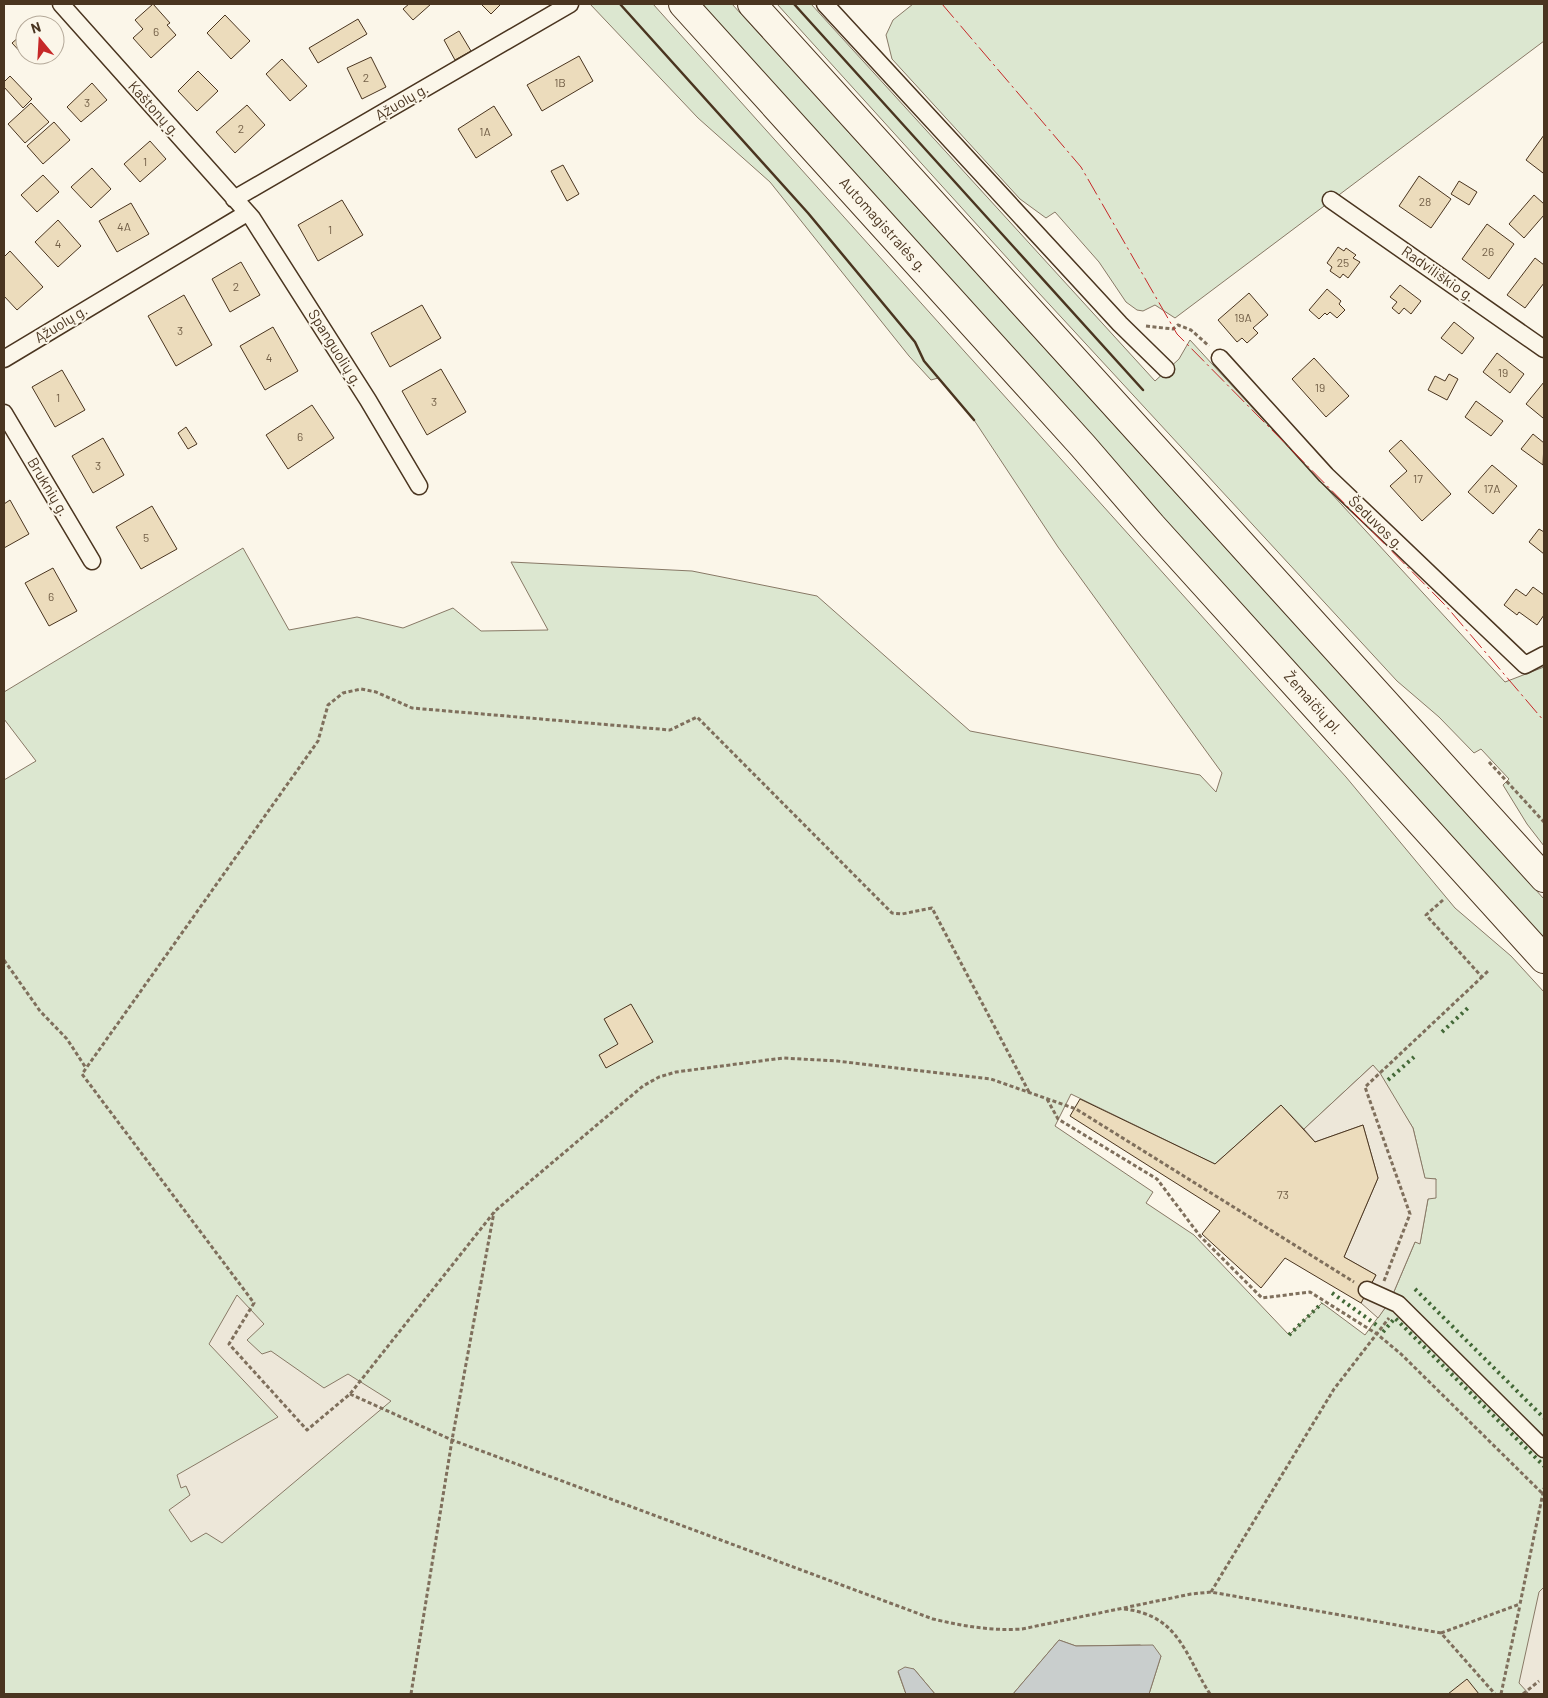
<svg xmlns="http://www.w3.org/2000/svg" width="1548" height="1698" viewBox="0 0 1548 1698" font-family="Barlow,sans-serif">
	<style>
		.green { fill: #dce7d0; stroke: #887966; fill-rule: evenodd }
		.parking { fill: #ede7d9; stroke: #887966 }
		.water { fill: #c9cecd; stroke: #887966 }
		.building { fill: #ecdcbc; stroke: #4a3520 }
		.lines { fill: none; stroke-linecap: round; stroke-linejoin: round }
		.street-casing { stroke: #4a3520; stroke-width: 19 }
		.highway-casing { stroke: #4a3520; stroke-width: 30 }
		.path { stroke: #7f6f5c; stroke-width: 3; stroke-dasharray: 4 2.5; stroke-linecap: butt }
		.street { stroke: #fbf6e9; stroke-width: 16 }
		.highway { stroke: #fbf6e9; stroke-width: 28 }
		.hedge { stroke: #436837; stroke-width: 4; stroke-dasharray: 2.5 4; stroke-linecap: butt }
		.wall { stroke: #4a3520; stroke-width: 2.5 }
		.power { stroke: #c62828; stroke-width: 1; stroke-dasharray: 18 4 2.5 4; stroke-linecap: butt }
		.labels { text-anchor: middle; stroke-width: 4; stroke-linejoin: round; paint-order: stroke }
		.number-label { font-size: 12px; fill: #725f47 }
		.street-label { font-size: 15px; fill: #4a3520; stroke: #fbf6e9 }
	</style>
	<rect width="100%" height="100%" fill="#fbf6e9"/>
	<path class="green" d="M590 4H653L1346 777 1455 908 1511 956 1544 992V1694H1149L1161 1656 1140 1645 1076 1646 1059 1640 1013 1694H935L914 1669 898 1672 906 1694H4V780L36 761 4 719V692L243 548 289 630 357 617 403 628 453 608 481 631 548 630 511 562 692 571 817 596 970 731 1200 775 1216 792 1222 773 1058 547 974 420 938 378 931 380 909 356 770 182 698 118ZM1373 1065 1413 1128 1425 1179H1436L1428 1199 1420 1243 1415 1242 1390 1301 1365 1335 1322 1303 1289 1335 1194 1235 1146 1203 1153 1192 1055 1126 1071 1094 1215 1164 1281 1105 1304 1129Z
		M697 4H732L1544 899V940Z
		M777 4H811L1155 381 1179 359 1190 340 1505 682 1544 667V846L1527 824 1503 785 1509 779 1481 749 1474 753 1439 717 1397 681 1038 292Z
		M913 4H1544V41L1175 318 1155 305 1143 311 1137 310 1126 302 1099 262 1055 212 1046 218 1020 199 892 59 886 35 893 20Z"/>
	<path class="parking" d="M1373 1065 1380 1073 1413 1128 1425 1178 1436 1179V1198L1428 1199 1420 1244 1415 1242 1390 1301 1378 1318 1361 1303 1376 1275 1344 1257 1378 1178 1363 1125 1315 1142 1304 1129Z
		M237 1295 264 1324 247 1340 262 1354 271 1351 324 1388 348 1374 391 1401 222 1543 206 1533 191 1542 169 1510 190 1495 186 1486 181 1488 177 1475 278 1417 209 1344Z
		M1544 1587V1694H1529L1519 1683 1539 1592Z"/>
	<path class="water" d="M1059 1640 1076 1646 1153 1645 1161 1656 1149 1694H1013Z
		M905 1667 914 1669 935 1694H906L898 1671Z"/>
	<path class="building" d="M153 4 170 23 167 25 176 35 151 58 133 38 143 29 135 20Z
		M409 4H431L413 20 403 9Z
		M481 4H501L491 14Z
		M225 15 250 41 231 59 207 33Z
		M358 19 367 34 318 63 309 48Z
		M459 31 471 51 455 60 444 40Z
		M19 37 25 43V55H29L26 58 12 43Z
		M579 56 593 81 542 111 527 85Z
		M371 57 386 87 362 99 347 68Z
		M282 59 307 86 290 101 266 74Z
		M198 71 218 91 197 111 178 91Z
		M10 76 32 99 23 108 4 87V82Z
		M92 83 107 100 81 122 67 107Z
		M31 103 49 122 25 143 8 124Z
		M247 105 265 125 235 153 216 132Z
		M494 106 512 135 476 158 458 129Z
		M54 122 70 140 43 164 27 146Z
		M1544 135V171L1543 173 1526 160Z
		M150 141 166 159 140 182 124 164Z
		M563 165 579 194 567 201 551 171Z
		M92 168 111 189 91 208 71 187Z
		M43 175 59 192 37 212 21 195Z
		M1419 176 1451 199 1431 228 1399 206Z
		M1459 181 1477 192 1469 205 1451 194Z
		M1534 195 1544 204V215L1524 238 1509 224Z
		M342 200 363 235 318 261 298 225Z
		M131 203 149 234 117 252 99 221Z
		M58 220 81 246 58 267 35 242Z
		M1487 224 1514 244 1489 279 1462 259Z
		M1338 247 1344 251 1346 248 1356 255 1353 258 1360 262 1348 278 1343 274 1340 278 1330 271 1332 267 1327 263Z
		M10 251 43 287 17 310 4 296V257Z
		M1535 258 1544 265V283L1525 308 1507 295Z
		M241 262 260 295 230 312 212 279Z
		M1400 285 1421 301 1411 314 1404 308 1399 314 1392 308 1397 302 1390 297Z
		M1327 289 1341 301 1339 304 1345 310 1337 318 1330 312 1327 315 1325 313 1319 319 1309 310Z
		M1249 293 1268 315 1253 328 1258 333 1247 343 1242 338 1237 342 1218 320Z
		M184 295 212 345 176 366 148 316Z
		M422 305 441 338 390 367 371 333Z
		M1454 322 1474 338 1462 354 1441 338Z
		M273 327 298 371 265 390 240 346Z
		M1497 353 1524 374 1510 393 1483 372Z
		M1314 358 1349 396 1326 417 1292 379Z
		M441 369 466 412 427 435 402 391Z
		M62 370 85 410 55 427 32 387Z
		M1449 374 1458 379 1447 400 1428 390 1435 376 1445 381Z
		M1544 382V417L1543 418 1526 404Z
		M1476 401 1503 421 1491 436 1465 417Z
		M312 405 334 438 288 469 266 435Z
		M186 427 197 444 188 449 178 433Z
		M1533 434 1544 443 1543 465 1521 449Z
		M103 438 124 475 93 493 72 456Z
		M1401 440 1451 494 1422 521 1390 486 1407 471 1389 451Z
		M1492 465 1517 486 1493 514 1468 492Z
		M10 500 29 534 4 548V504Z
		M152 506 177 549 141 569 116 527Z
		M1539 529 1544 532V554L1529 542Z
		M53 568 77 611 49 626 25 583Z
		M1533 587 1544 595V615L1537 625 1519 612 1517 615 1504 605 1516 589 1526 596Z
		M631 1004 653 1042 606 1068 599 1055 618 1044 604 1019Z
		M1080 1099 1215 1164 1281 1105 1315 1142 1363 1125 1378 1178 1344 1257 1376 1275 1361 1303 1285 1258 1261 1288 1202 1234 1220 1211 1070 1116Z
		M1467 1679 1479 1694H1448Z"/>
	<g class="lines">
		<defs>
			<path id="street" d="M61 4 252 218 368 400 419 486
				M825 4 1120 324 1166 369
				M234 199 570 4
				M1331 200 1544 349
				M1220 358 1326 475 1525 665 1544 655
				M4 359 247 213
				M4 413 92 561
				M1367 1290 1398 1304 1544 1449"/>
			<path id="highway" d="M683 4 1083 446 1152 526 1544 959
				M752 4 1544 878"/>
		</defs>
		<use href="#street" class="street-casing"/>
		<use href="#highway" class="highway-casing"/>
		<path class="path" d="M1146 326 1173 329 1178 325 1191 330 1209 346
			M1489 762 1544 822
			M1443 900 1426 915 1482 977 1488 971
			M4 960 40 1011 67 1039 86 1068
			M1029 1092 932 908 902 914 892 913 697 717 670 730 412 708 376 692 361 689 343 693 328 705 318 741 82 1074 254 1303 229 1344 307 1430 350 1394 495 1211 643 1086 659 1077 676 1072 783 1058 837 1061 991 1079 1076 1109 1354 1282
			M1047 1099 1058 1119 1157 1179 1200 1236 1262 1298 1310 1292 1377 1334 1401 1354 1544 1495
			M1384 1281 1410 1214 1365 1087 1482 977
			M350 1394 452 1440 933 1619C963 1626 990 1631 1022 1629L1191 1594 1211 1592 1441 1633 1495 1694
			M1211 1592 1334 1389 1389 1318
			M1124 1609C1179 1615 1185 1655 1210 1694
			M1441 1633 1520 1604 1544 1488
			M411 1694 452 1440 494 1212
			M1501 1694 1520 1605
			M1523 1694 1539 1681"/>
		<use href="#street" class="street"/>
		<use href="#highway" class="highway"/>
		<path class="hedge" d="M1442 1032 1470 1006
			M1388 1080 1414 1057
			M1415 1289 1544 1418
			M1332 1293 1378 1326
			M1383 1332 1395 1318 1544 1466
			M1289 1335 1322 1303"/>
		<path class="wall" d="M620 4 808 213 915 342 924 361 974 420
			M794 4 1143 390"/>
		<path class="power" d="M942 4 1081 167 1177 334 1446 606 1544 721"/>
	</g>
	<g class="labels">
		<g class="number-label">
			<text x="156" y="36">6</text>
			<text x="366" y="82">2</text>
			<text x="560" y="87">1B</text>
			<text x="87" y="107">3</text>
			<text x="241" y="133">2</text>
			<text x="485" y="136">1A</text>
			<text x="145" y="166">1</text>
			<text x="1425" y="206">28</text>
			<text x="124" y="231">4A</text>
			<text x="330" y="234">1</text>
			<text x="58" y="248">4</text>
			<text x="1488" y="256">26</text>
			<text x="1343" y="267">25</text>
			<text x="236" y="291">2</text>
			<text x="1243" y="322">19A</text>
			<text x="180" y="335">3</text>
			<text x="269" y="362">4</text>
			<text x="1503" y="377">19</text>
			<text x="1320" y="392">19</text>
			<text x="58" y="402">1</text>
			<text x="434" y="406">3</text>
			<text x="300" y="441">6</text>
			<text x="98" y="470">3</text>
			<text x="1418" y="483">17</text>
			<text x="1492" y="493">17A</text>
			<text x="146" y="542">5</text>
			<text x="51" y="601">6</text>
			<text x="1283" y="1199">73</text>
		</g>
		<g class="street-label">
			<text transform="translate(402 102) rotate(-30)" y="5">Ąžuolų g.</text>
			<text transform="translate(154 109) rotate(48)" y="5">Kaštonų g.</text>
			<text transform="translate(883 225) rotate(48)" y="5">Automagistralės g.</text>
			<text transform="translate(1438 274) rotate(35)" y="5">Radviliškio g.</text>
			<text transform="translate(61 324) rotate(-31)" y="5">Ąžuolų g.</text>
			<text transform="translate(335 348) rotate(58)" y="5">Spanguolių g.</text>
			<text transform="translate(48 487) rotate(59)" y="5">Bruknių g.</text>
			<text transform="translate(1376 523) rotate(44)" y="5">Šeduvos g.</text>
			<text transform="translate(1313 703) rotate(48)" y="5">Žemaičių pl.</text>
		</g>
	</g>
	<rect width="1548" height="1698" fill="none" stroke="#4a3520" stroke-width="10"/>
	<g transform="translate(40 40) rotate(342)"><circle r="24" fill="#fbf6e9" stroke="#b4a999"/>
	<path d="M0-4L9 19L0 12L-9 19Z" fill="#c62828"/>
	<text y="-8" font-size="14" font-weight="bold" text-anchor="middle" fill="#4a3520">N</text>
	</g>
</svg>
